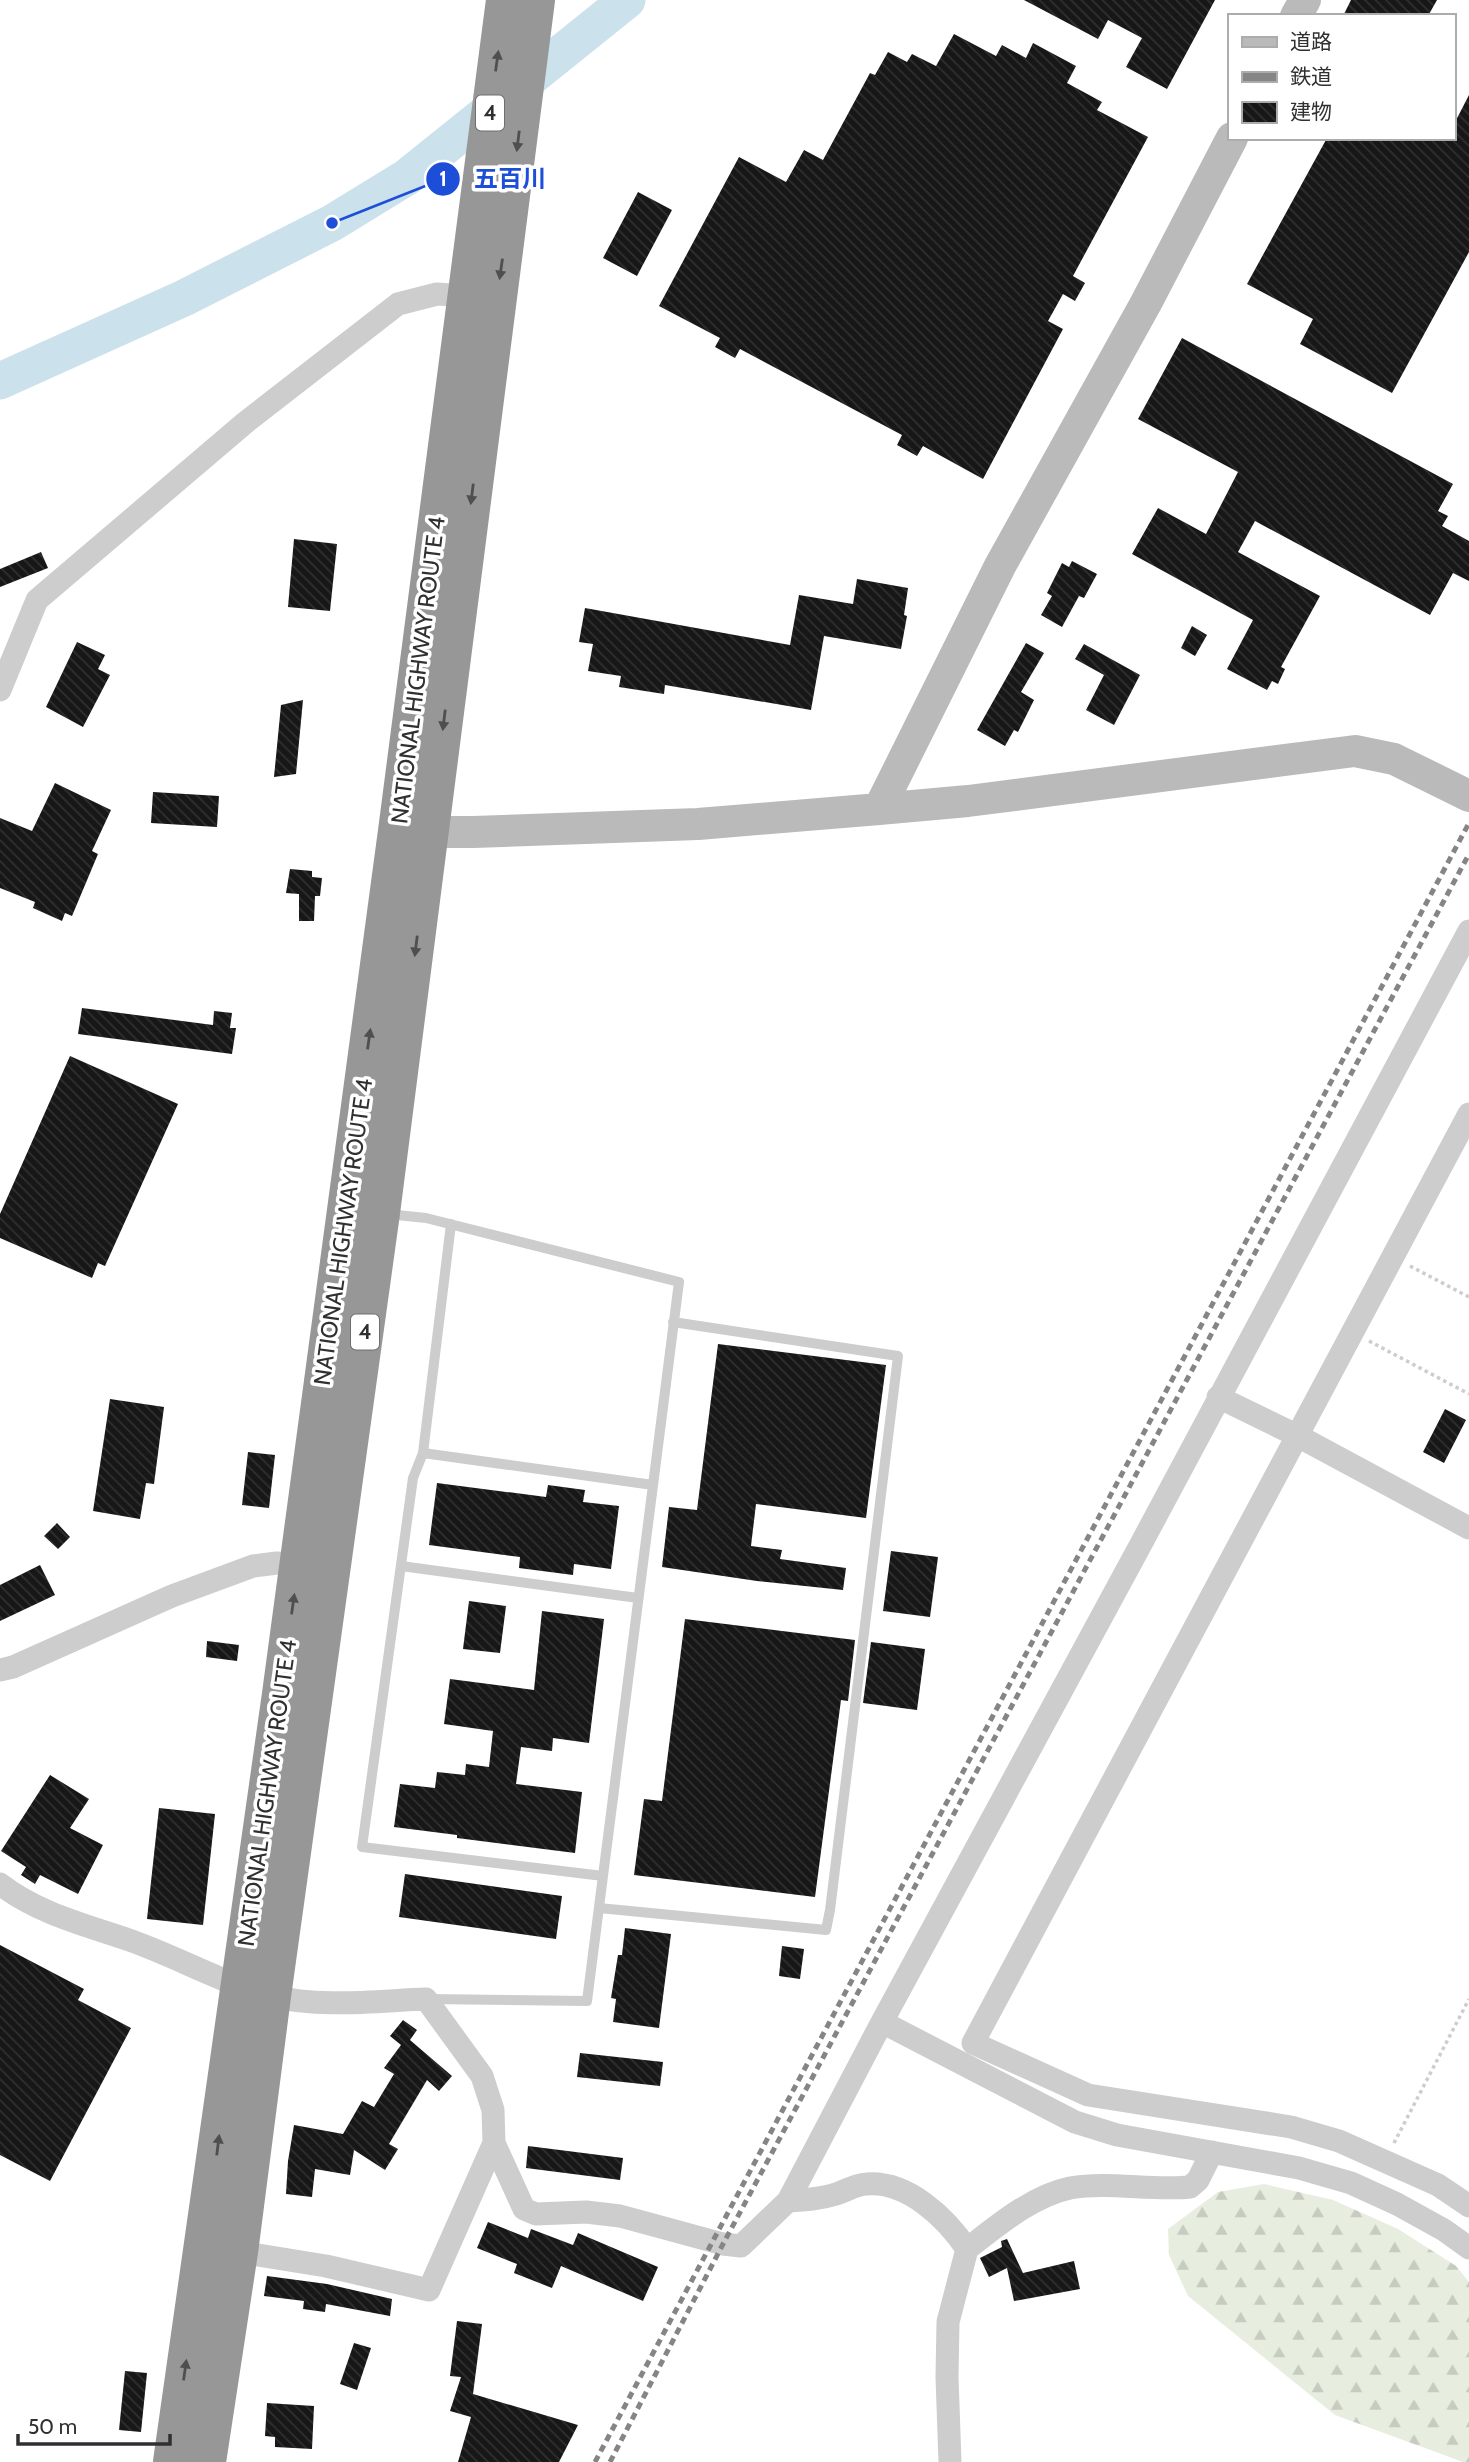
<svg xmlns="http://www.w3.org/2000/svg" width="1469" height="2462" viewBox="0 0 1469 2462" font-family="Cabin,'Noto Sans JP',sans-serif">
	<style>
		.forest { fill: url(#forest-firs) }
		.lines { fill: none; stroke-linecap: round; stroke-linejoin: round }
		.river { stroke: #cbe1ec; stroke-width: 37 }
		.building { fill: url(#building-back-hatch) }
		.path { stroke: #cdcdcd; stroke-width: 3.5; stroke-dasharray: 3.5 3.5; stroke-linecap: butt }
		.lane { stroke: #cdcdcd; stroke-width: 10 }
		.street { stroke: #cdcdcd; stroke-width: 23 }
		.secondary { stroke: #bababa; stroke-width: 32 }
		.highway { stroke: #979797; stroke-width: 38 }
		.rail { stroke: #858585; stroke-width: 5; stroke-dasharray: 7 5; stroke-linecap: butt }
		.oneway { fill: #4f4f4f }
		.labels { text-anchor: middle; stroke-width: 7; stroke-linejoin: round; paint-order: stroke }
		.shield { fill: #fff; stroke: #6e6e6e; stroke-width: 2 }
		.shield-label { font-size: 21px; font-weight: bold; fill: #303030 }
		.street-label { font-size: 23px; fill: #303030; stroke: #fff }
		.leader { fill: none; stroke: #1d4ed8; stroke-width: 2.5 }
		.callout-dot { fill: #1d4ed8; stroke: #fff; stroke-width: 2.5 }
		.mark-label { font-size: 21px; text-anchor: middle; font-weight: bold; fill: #fff }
		.callout-label { font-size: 24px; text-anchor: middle; font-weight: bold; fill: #1d4ed8; stroke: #fff; stroke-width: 7; stroke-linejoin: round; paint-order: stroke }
	</style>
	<defs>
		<pattern id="forest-firs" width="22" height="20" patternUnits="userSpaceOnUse" patternTransform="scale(1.75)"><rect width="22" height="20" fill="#e7eddf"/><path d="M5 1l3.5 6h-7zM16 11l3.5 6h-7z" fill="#c6ccc0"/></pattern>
		<pattern id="building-back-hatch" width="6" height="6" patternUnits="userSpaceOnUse" patternTransform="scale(1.75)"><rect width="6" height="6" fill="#171717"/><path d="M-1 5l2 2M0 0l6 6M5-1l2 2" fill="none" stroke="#303030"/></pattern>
	</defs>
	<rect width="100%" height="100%" fill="#fff"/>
	<path class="forest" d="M1264 2184 1333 2200 1398 2229 1456 2266 1469 2282V2462H1463L1335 2415 1188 2296 1169 2255 1168 2229 1218 2192Z"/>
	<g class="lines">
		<path class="river" d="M0 381 184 298 332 223 407 177 627 0"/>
	</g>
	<path class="building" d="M1024 0H1215L1167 89 1126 67 1142 38 1108 20 1098 39Z
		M1351 0H1437L1428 16H1343Z
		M954 34 996 56 1002 45 1026 58 1033 43 1076 66 1067 83 1102 102 1097 110 1148 137 1073 276 1085 283 1075 301 1063 294 1048 321 1063 329 983 479 923 446 917 456 897 445 902 435 740 349 735 358 715 347 720 338 659 306 739 157 786 182 804 150 823 160 870 73 875 75 888 52 907 62 912 54 936 66Z
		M1469 95V252L1392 393 1300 344 1313 319 1247 284 1327 138H1453V126Z
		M638 192 672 210 637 276 603 258Z
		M1182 338 1453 484 1438 511 1448 516 1442 526 1469 541V581L1453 573 1430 615 1255 521 1238 552 1320 596 1281 667 1285 669 1278 684 1272 681 1267 690 1227 669 1253 620 1132 554 1158 508 1206 534 1238 472 1138 419Z
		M294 539 337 544 330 611 288 607Z
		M41 552 48 568 0 587V569Z
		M1072 561 1097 574 1084 598 1079 596 1062 627 1041 615 1052 596 1047 593 1062 563 1069 567Z
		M857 579 908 588 904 615 907 616 901 649 824 636 811 710 665 685 664 694 619 687 621 676 588 671 593 644 579 642 585 608 790 645 799 595 853 604Z
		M1192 626 1207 635 1195 656 1181 648Z
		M77 642 105 655 98 669 110 675 83 727 46 707Z
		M1026 643 1044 653 1021 692 1034 700 1018 732 1014 730 1005 746 977 730Z
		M1084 644 1140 675 1114 725 1086 710 1104 675 1075 659Z
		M303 700 296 774 274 777 281 705Z
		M55 783 111 810 92 851 98 854 72 916 65 913 62 921 33 908 35 902 0 888V818L32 831Z
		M153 792 219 796 217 827 151 823Z
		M290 869 312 871V877L322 878 320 896H315L314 921H299V894L286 893Z
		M82 1008 213 1025 214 1011 232 1013 230 1028H236L232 1054 78 1034Z
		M70 1056 178 1104 105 1266 98 1263 92 1278 0 1238V1214Z
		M718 1344 886 1365 866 1518 756 1504 751 1546 782 1550 780 1559 846 1568 843 1590 757 1581 662 1567 669 1507 697 1510Z
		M110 1399 164 1407 154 1484 146 1483 140 1519 93 1511Z
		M1445 1409 1466 1420 1444 1463 1423 1452Z
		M248 1452 275 1455 269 1508 242 1505Z
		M437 1483 546 1497 548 1485 585 1490 583 1502 619 1506 611 1569 574 1564 573 1575 519 1568 520 1557 429 1545Z
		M57 1523 70 1537 58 1549 44 1536Z
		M891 1551 938 1557 930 1617 883 1611Z
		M40 1565 55 1595 0 1621V1585Z
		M469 1601 506 1606 500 1653 463 1649Z
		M542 1611 604 1619 589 1743 553 1738 552 1751 521 1747 516 1784 582 1792 575 1853 457 1838V1835L394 1827 400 1784 435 1788 437 1772 465 1775 466 1764 489 1767 493 1731 444 1724 450 1679 534 1690Z
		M685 1619 855 1640 848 1701 841 1700 815 1897 634 1875 644 1799 662 1801Z
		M207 1641 239 1645 237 1661 206 1657Z
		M871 1642 925 1649 917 1710 863 1703Z
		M50 1775 89 1799 70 1828 103 1845 78 1894 40 1875 35 1884 21 1875 26 1867 1 1851Z
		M159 1808 215 1814 203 1925 147 1919Z
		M405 1874 562 1896 556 1939 399 1917Z
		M625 1928 671 1934 659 2028 613 2022 616 1999 611 1998 618 1955H622Z
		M0 1945 84 1989 78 2000 131 2028 50 2181 0 2155Z
		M782 1946 804 1949 800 1979 779 1976Z
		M403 2020 417 2030 410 2040 452 2076 439 2091 427 2080 389 2144 398 2149 385 2170 354 2150 350 2175 315 2169 312 2197 286 2194 288 2161 294 2125 343 2134 362 2101 374 2107 394 2074 384 2068 401 2045 390 2036Z
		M580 2053 663 2062 660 2086 577 2077Z
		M528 2146 623 2158 620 2180 526 2168Z
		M488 2222 528 2238 531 2229 573 2245 578 2233 658 2267 643 2301 561 2266 552 2288 514 2273 517 2264 477 2248Z
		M1007 2239 1023 2273 1074 2261 1080 2289 1014 2301 1007 2268 989 2277 980 2258 1002 2247 1001 2241Z
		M267 2276 327 2284 392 2299 390 2316 326 2304 325 2312 303 2309 304 2301 264 2296Z
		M457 2321 482 2324 473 2394 578 2425 559 2462H458L471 2417 450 2411 461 2377 450 2376Z
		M354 2343 371 2348 357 2390 340 2384Z
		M125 2371 147 2373 141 2432 119 2430Z
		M267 2403 314 2406 312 2449 275 2447V2437L265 2436Z"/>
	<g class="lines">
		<path class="path" d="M1410 1266 1469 1297
			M1369 1341 1469 1394
			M1394 2143 1469 1999"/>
		<path class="lane" d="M387 1214 426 1218 679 1282 587 2001 427 1999
			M451 1224 423 1453 413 1478 362 1847 603 1876
			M423 1453 653 1485
			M401 1566 638 1598
			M599 1908 826 1930 830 1910 898 1356 673 1322"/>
		<path class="street" d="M0 690 37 600 246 422 398 304 437 294 466 296
			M1469 1114 973 2043 1088 2095 1291 2127 1339 2141 1438 2185 1469 2206
			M1218 1397 1296 1435 1469 1528
			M0 1670 13 1667 172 1596 253 1566 277 1563 299 1565
			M0 1884C39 1914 86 1925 132 1941 179 1958 223 1983 271 1996 321 2008 375 2001 426 1999L482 2076 493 2110 494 2143 524 2209 536 2214 586 2212 620 2216 723 2244 741 2246 788 2201C805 2200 820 2199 836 2194 846 2191 856 2184 867 2184 908 2181 946 2218 967 2249L948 2322 947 2377 950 2462
			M882 2022 1075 2122 1117 2135 1299 2168 1351 2183 1397 2204 1444 2230 1469 2248
			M788 2201 882 2022 1141 1544 1469 931
			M967 2249C997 2226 1032 2196 1070 2188 1109 2181 1151 2191 1190 2187L1198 2180 1212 2152
			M239 2252 326 2266 429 2290 494 2143"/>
		<path class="secondary" d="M1296 16 1305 0
			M879 809 1000 566 1146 303 1232 138
			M405 832H473L698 824 879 809 968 801 1355 751 1394 759 1469 796"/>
		<path class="highway" d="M172 2462 281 1694 397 831 505 0
			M207 2462 239 2252 272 1996 381 1213 536 0"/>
		<path class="rail" d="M595 2462 1469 823
			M610 2462 723 2244 1469 854"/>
	</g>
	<defs><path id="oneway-solid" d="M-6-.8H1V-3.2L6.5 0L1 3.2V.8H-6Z" transform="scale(1.75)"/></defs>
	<g class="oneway">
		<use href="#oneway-solid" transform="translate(497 61) rotate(-82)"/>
		<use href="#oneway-solid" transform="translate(518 141) rotate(97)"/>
		<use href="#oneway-solid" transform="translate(501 269) rotate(98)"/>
		<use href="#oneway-solid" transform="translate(472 494) rotate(97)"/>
		<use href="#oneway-solid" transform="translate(444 720) rotate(97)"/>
		<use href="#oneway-solid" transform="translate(416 946) rotate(97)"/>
		<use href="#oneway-solid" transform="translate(369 1039) rotate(-82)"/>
		<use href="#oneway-solid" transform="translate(293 1604) rotate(-82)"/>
		<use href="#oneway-solid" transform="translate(218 2145) rotate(-83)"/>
		<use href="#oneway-solid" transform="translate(185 2370) rotate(-82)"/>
	</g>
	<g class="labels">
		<g class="shield">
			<rect x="476" y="95.5" width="28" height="35" rx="5"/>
			<rect x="351" y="1314.5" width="28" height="35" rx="5"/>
		</g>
		<g class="shield-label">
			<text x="490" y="120">4</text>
			<text x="365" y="1339">4</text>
		</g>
		<g class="street-label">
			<text transform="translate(418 670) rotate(-83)" y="8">NATIONAL HIGHWAY ROUTE 4</text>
			<text transform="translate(343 1232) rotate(-82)" y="8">NATIONAL HIGHWAY ROUTE 4</text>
			<text transform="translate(267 1793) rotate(-82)" y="8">NATIONAL HIGHWAY ROUTE 4</text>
		</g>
	</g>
	<path class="leader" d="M332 223L443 179"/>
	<g class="callout-dot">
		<circle cx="332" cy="223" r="7"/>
		<circle cx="443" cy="179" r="18"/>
	</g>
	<g class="mark-label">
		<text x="443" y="186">1</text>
	</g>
	<g class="callout-label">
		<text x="510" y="187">五百川</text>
	</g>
	<rect x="1228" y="14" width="228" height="126" fill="#ffffff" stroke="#acacac" stroke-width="2"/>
	<rect x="1242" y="37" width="35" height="10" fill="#bababa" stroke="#acacac" stroke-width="2"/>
	<text x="1290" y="49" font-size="21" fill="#303030">道路</text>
	<rect x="1242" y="72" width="35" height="10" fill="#858585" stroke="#acacac" stroke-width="2"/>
	<text x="1290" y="84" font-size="21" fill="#303030">鉄道</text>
	<rect x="1242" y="102" width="35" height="21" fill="url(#building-back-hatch)" stroke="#acacac" stroke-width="2"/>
	<text x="1290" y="119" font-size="21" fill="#303030">建物</text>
	<path d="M18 2434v10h152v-10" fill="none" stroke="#303030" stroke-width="3.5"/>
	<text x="28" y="2434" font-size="21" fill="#303030" stroke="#ffffff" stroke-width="5" paint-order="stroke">50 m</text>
</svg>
